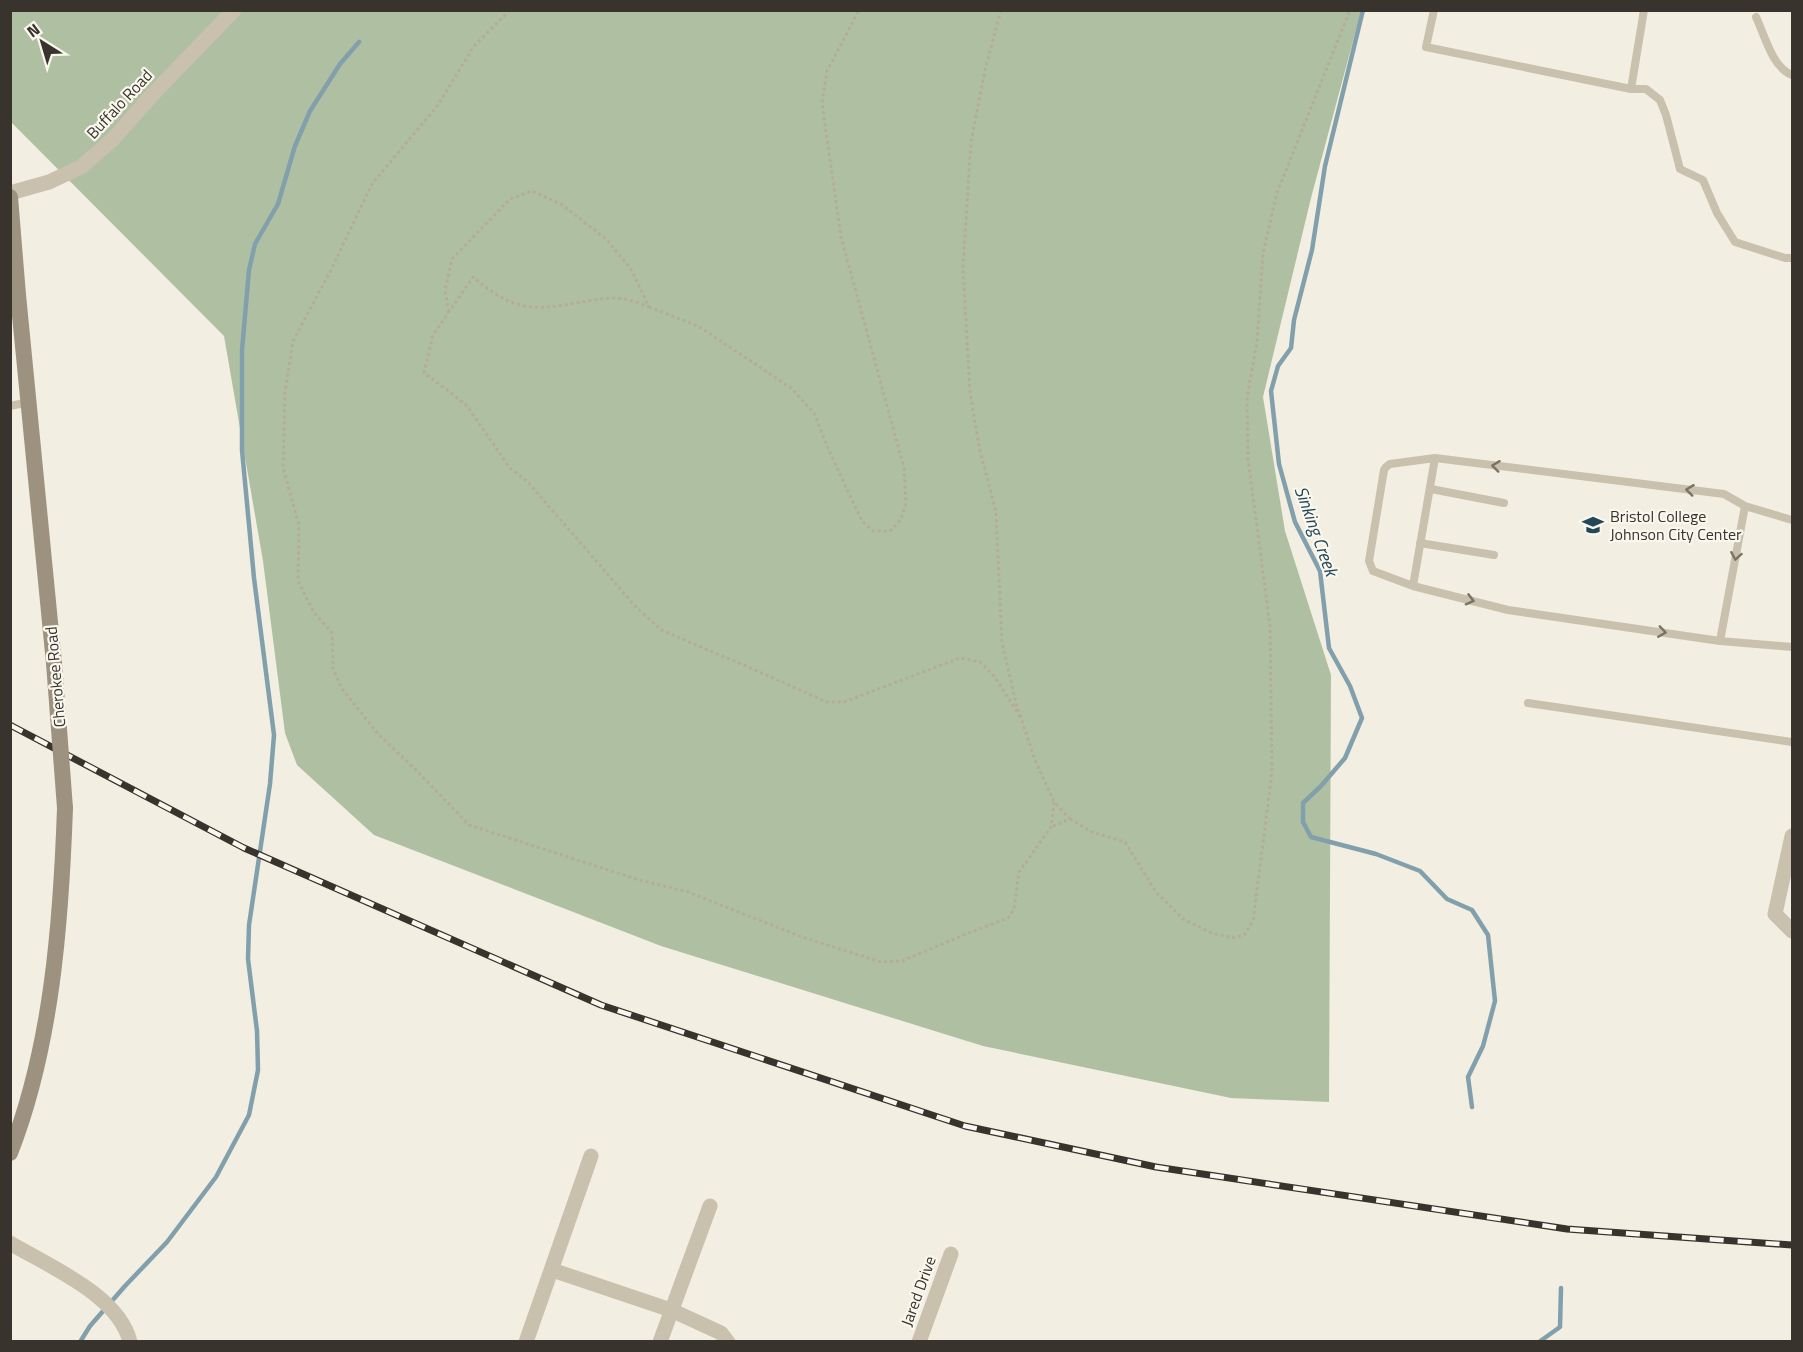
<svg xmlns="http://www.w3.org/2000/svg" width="1803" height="1352" viewBox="0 0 1803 1352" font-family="'Titillium Web',sans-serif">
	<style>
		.green { fill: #afc0a2 }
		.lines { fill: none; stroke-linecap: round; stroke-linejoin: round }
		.stream { stroke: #82a0ac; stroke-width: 4.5 }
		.path { stroke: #b5ac98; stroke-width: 3; stroke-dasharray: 3 3; stroke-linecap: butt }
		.service { stroke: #c9c1ae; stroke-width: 8 }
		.minor { stroke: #c9c1ae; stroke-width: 15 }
		.secondary { stroke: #9d917f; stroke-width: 16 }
		.rail-casing { stroke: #38332c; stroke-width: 7 }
		.rail { stroke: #f9f7ee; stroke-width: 4.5; stroke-dasharray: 14; stroke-linecap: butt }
		.secondary-bridge { stroke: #9d917f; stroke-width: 16 }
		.oneway { stroke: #797366 }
		.labels { text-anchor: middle; stroke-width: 4.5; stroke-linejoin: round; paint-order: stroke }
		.street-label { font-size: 16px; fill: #38332c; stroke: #f9f7ee }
		.poi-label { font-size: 16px; fill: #38332c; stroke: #f9f7ee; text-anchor: start }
		.water-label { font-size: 18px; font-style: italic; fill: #244757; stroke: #f9f7ee }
	</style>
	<rect width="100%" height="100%" fill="#f2eee1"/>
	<path class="green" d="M11 11H1361L1311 198 1263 397 1285 531 1331 675 1329 1102 1231 1098 983 1046 661 946 374 835 297 765 285 733 263 561 224 336 11 122Z"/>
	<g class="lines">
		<path class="stream" d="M1363 10 1325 166 1312 250 1294 320 1291 348 1278 366 1271 391 1279 464 1295 522 1320 571 1329 648 1350 686 1362 718 1345 758 1321 786 1303 803V822L1311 837 1376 854 1420 871 1447 899 1472 910 1488 935 1495 1001 1483 1046 1468 1077 1472 1107
			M80 1342 90 1326 125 1286 167 1242 216 1177 249 1115 258 1070 257 1031 248 959 249 925 270 784 274 735 254 578 242 450V350L249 270 255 244 278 204 295 146 310 111 340 64 359 42
			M1539 1342 1560 1327 1561 1288"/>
		<path class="path" d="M510 10 474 46 438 105 372 184 331 270 293 341 285 392 283 468 299 525 298 581 313 611 332 633 333 669 342 689 378 734 417 771 469 825 636 879 688 892 802 937 881 962 902 961 966 934 1008 918 1014 909 1019 872 1051 827 1054 802 1070 819 1051 827
			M1001 10 985 70 971 142 963 269 970 393 980 451 996 512 1002 643 1016 703 1035 760 1054 802
			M649 307 698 326 791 388 814 413 830 453 862 521 873 531H890L901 519 906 503 904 468 841 237 822 103 827 71 859 10
			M449 312 445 291 452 259 510 199 532 191 561 204 606 239 631 269 649 307C638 302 625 298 613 298 584 299 554 311 525 306 504 302 489 290 473 277L433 335 424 373 450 392 468 407 509 467 528 482 634 605 661 630 746 666 827 702H844L960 658 980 662 994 676 1021 718
			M1070 819 1092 832 1125 842 1156 892 1183 919 1212 933 1232 938 1244 935 1253 921 1272 772 1270 626 1248 459 1247 397 1257 342 1263 253 1277 193 1350 10"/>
		<path class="service" d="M1434 10 1426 47 1631 89H1646L1660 100 1666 115 1680 169 1703 180 1717 213 1735 242 1785 258H1792
			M1756 17C1765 36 1772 67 1792 75
			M1631 89 1644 10
			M10 406 29 402
			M1431 489 1504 503
			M1792 520 1745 506 1720 641 1792 647
			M1420 543 1494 555
			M1413 586 1435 458
			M1720 641 1508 610 1413 586 1373 571 1369 561 1384 470 1386 467 1390 464 1435 458 1724 494 1745 506
			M1528 703 1792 742"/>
		<path class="minor" d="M10 193 49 182 81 167 113 139 152 95 234 10
			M1792 836 1775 914 1792 931
			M10 1243C48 1266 119 1295 130 1342
			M552 1270 671 1310 721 1333 728 1342
			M526 1342 591 1156
			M660 1342 710 1206
			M919 1342 951 1254"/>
		<path class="secondary" d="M10 197 18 295 54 663
			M10 1153C52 1046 61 922 65 808"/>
		<defs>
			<path id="rail" d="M10 725 244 848 601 1005 965 1126 1156 1167 1567 1229 1792 1245"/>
		</defs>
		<use href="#rail" class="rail-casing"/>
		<use href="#rail" class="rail"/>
		<path class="secondary-bridge" d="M54 663 65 808"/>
	</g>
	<defs><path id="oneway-chevron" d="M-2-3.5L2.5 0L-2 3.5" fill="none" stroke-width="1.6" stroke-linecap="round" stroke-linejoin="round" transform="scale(1.5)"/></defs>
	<g class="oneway">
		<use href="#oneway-chevron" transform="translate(1496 466) rotate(-173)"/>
		<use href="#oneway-chevron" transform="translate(1690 490) rotate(-173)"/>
		<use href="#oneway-chevron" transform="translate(1736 556) rotate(100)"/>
		<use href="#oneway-chevron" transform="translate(1470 600) rotate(14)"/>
		<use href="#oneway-chevron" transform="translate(1662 632) rotate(8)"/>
	</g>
	<defs>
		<symbol id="school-bare" viewBox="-9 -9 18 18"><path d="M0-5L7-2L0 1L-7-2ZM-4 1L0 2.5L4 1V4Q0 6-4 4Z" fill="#244757" stroke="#f9f7ee" stroke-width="2.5" paint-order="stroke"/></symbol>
	</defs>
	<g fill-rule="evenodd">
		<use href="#school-bare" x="1578" y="510" width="30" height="30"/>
	</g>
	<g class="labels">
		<g class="street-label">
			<text transform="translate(119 104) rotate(-47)" y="6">Buffalo Road</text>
			<text transform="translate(55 677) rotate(-95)" y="6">Cherokee Road</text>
			<text transform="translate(918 1291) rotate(-70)" y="6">Jared Drive</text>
		</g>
		<g class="poi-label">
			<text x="1610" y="522">Bristol College<tspan x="1610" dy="18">Johnson City Center</tspan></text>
		</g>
		<g class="water-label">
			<text transform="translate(1316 531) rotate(70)" y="6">Sinking Creek</text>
		</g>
	</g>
	<rect width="1803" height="1352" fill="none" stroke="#38332c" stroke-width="24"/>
	<g transform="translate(42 42) rotate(323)" stroke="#f9f7ee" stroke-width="4.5" paint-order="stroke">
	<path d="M0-4.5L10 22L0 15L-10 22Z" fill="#38332c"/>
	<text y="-9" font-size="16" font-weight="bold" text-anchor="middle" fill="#38332c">N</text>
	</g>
</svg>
